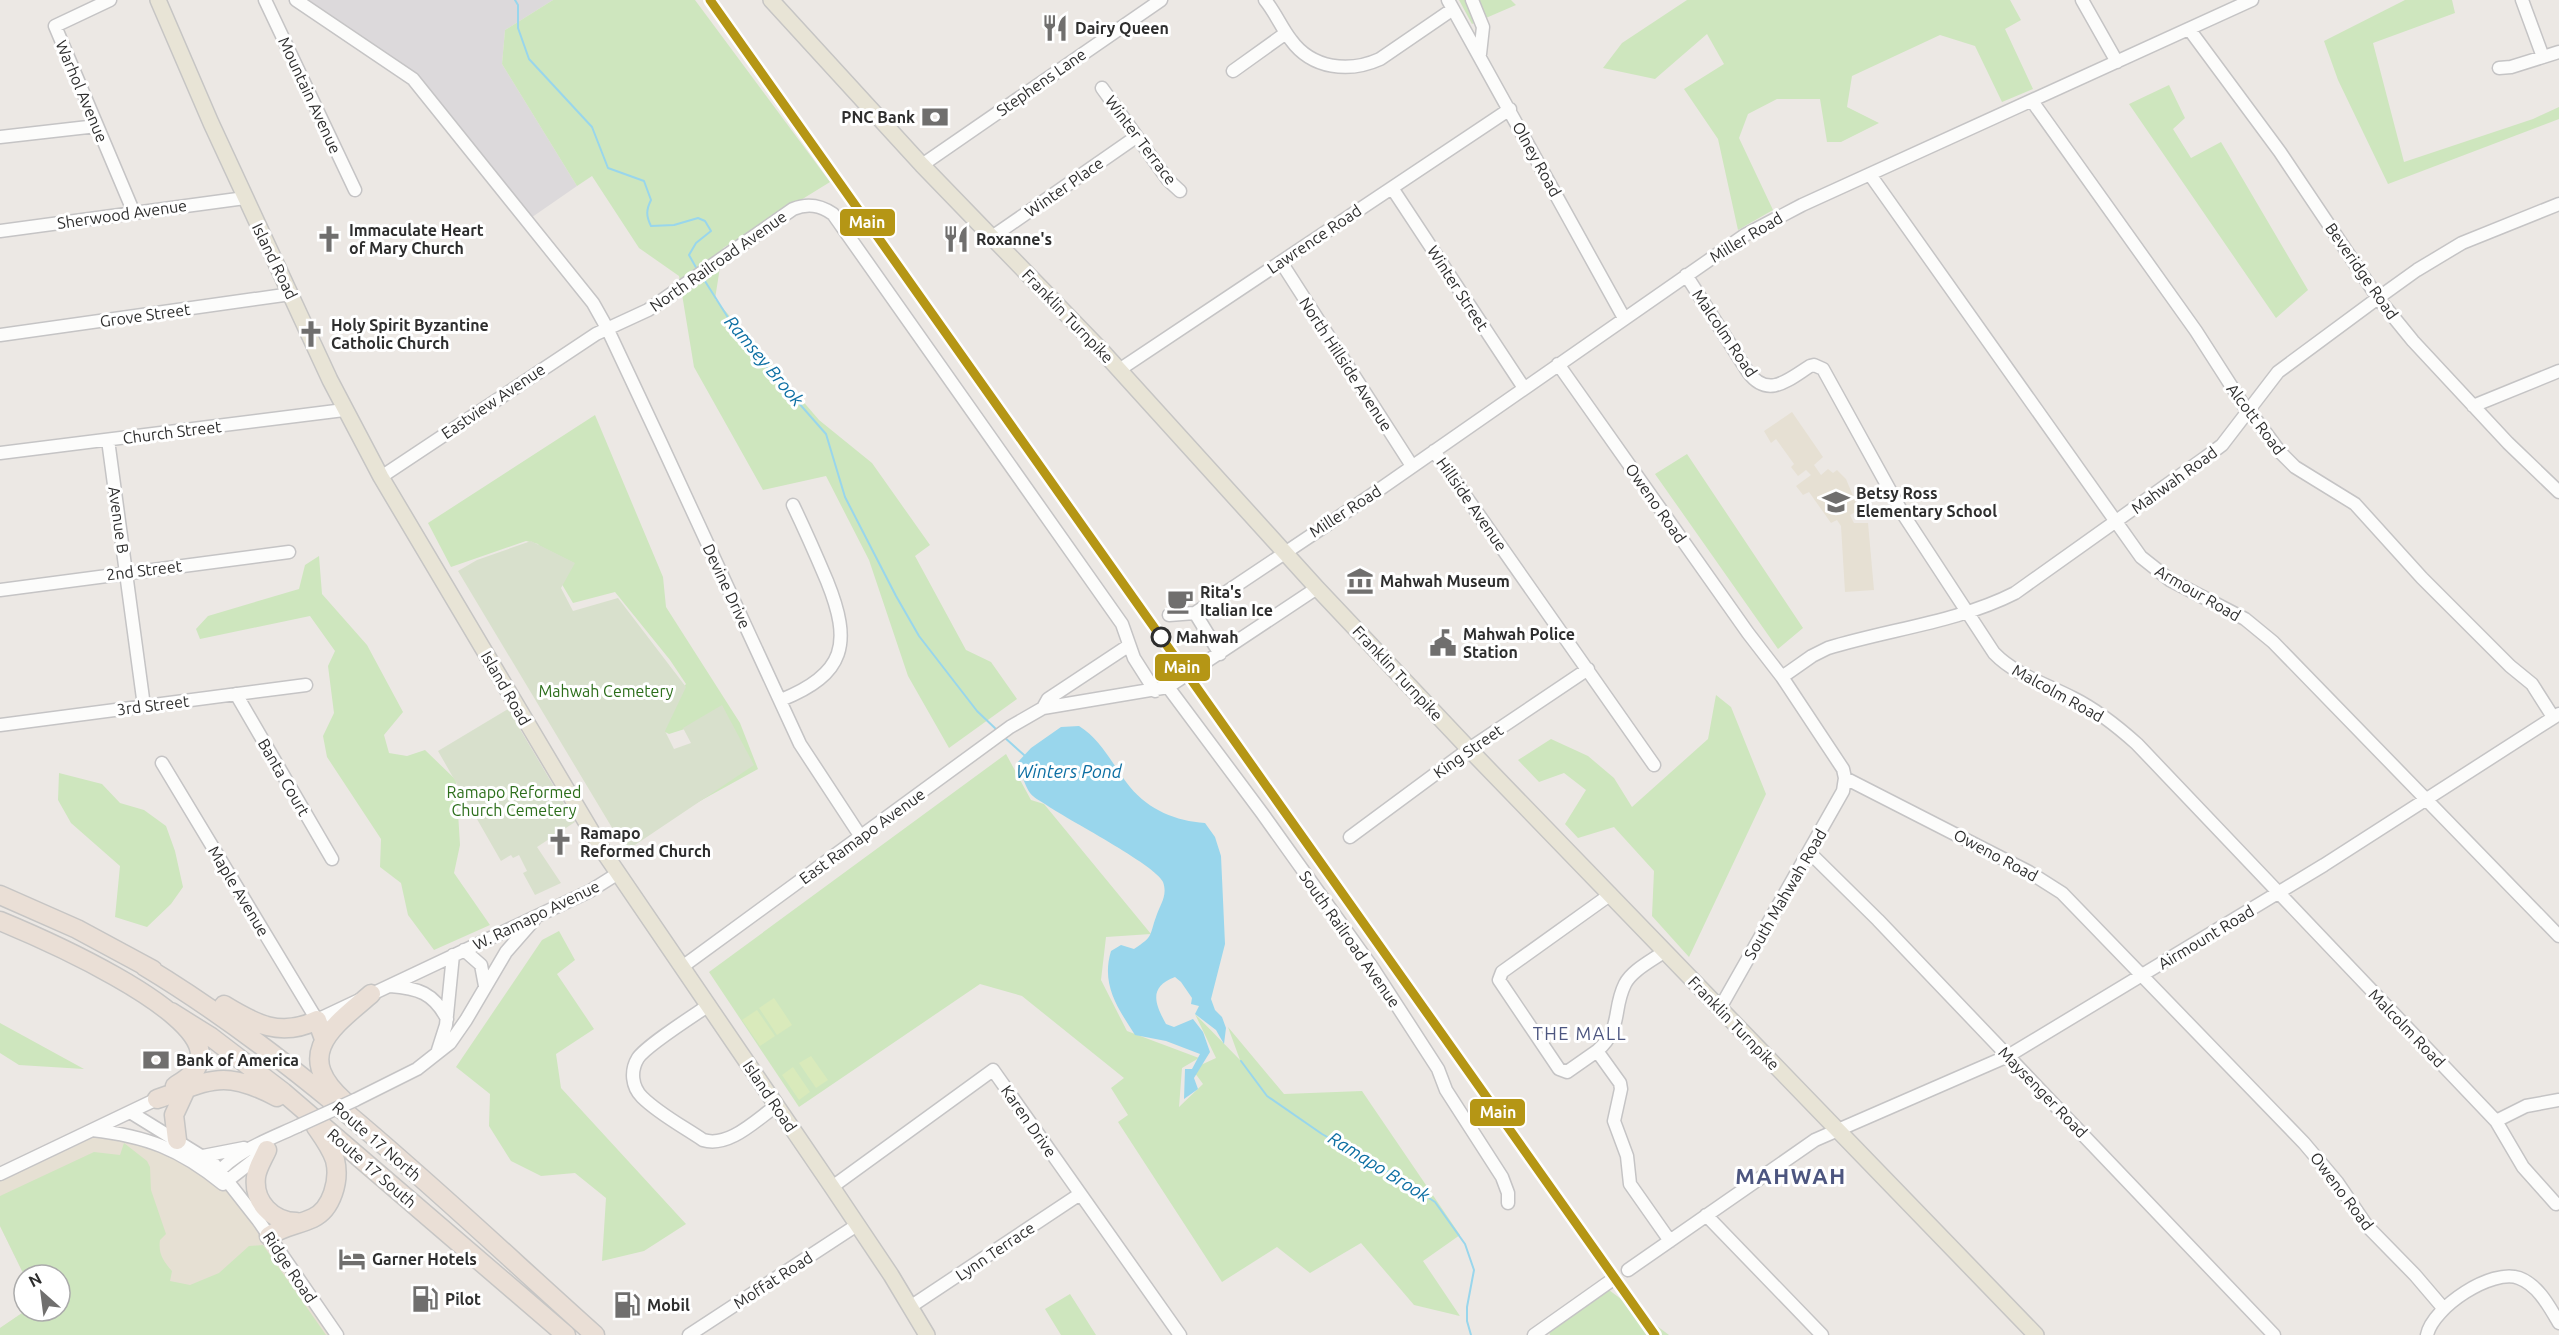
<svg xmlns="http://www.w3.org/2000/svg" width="2559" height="1335" viewBox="0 0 2559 1335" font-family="Ubuntu,sans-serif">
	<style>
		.industrial { fill: #dcd9db }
		.education { fill: #e6e0d3 }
		.green { fill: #cee6be }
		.cemetery { fill: #d8e0cc }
		.pitch { fill: #d9eabb }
		.water { fill: #99d6ec }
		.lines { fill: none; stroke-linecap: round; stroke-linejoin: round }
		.stream { stroke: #99d6ec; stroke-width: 2 }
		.minor-tunnel { stroke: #c6c3c0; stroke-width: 12; stroke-dasharray: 12 6; stroke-linecap: butt }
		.minor-casing { stroke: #c5c4c5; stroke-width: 15 }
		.major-casing { stroke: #c6c5c4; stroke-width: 18 }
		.highway-casing { stroke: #c6c5c4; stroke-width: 21 }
		.minor { stroke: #fcfcfb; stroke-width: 12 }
		.major { stroke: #e8e4d6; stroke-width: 15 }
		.highway { stroke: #eadfd6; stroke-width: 18 }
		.minor-bridge-casing { stroke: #c5c4c5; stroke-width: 15; stroke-linecap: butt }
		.minor-bridge { stroke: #fcfcfb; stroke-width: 12 }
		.rail-1-casing { stroke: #fff; stroke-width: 14 }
		.rail-1 { stroke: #b59615; stroke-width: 9 }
		.stop-dot { fill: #fff; stroke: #2e2e2e; stroke-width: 3 }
		.labels { text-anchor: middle; stroke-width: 6; stroke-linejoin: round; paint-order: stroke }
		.poi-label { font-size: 16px; font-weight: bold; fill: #2e2e2e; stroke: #fff; text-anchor: start }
		.street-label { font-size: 16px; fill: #2e2e2e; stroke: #fff }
		.stop-label { font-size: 16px; font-weight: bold; fill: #2e2e2e; stroke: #fff; text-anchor: start }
		.park-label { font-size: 16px; fill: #2c6e1b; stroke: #fff }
		.water-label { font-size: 18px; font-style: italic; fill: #0d6fa3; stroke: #fff }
		.neighbourhood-label { font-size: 18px; letter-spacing: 1.5px; fill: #4d5680; stroke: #fff }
		.district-label { font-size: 22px; font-weight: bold; letter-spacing: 1.5px; fill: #4d5680; stroke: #fff }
		.line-badge { stroke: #fff; stroke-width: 2 }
		.badge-label { font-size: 16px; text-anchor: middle; font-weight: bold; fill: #fff }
	</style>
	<rect width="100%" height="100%" fill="#ece8e4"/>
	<path class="industrial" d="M291 0H553L505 30 502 64 577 186 525 222 412 82Z"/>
	<path class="education" d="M1792 412 1823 457 1814 465 1821 475 1828 469 1833 473 1837 470 1846 479 1859 510 1850 515 1854 523H1868L1874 590 1845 592 1841 526 1837 520 1831 523 1809 492 1803 495 1796 486 1811 475 1806 470 1798 476 1791 467 1794 464 1776 439 1771 443 1764 431Z
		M92 1130 170 1149 242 1199 337 1335H0V1328L25 1311H60V1275H24L0 1226V1174Z"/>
	<path class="green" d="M553 0H695L830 182 723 248 715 299 819 420 872 463 930 545 915 556 966 650 991 662 1017 699 949 748 908 676 869 560 826 476 763 490 694 367 679 276 639 248 592 176 577 186 502 64 505 30Z
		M1459 0H1511L1516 5 1472 24Z
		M1687 0H2010L2021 20 2005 29 2033 89 2002 102 1975 46 1940 35 1852 76 1847 107 1879 123 1841 142H1827L1820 99H1777L1748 114 1739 138 1773 210 1738 230 1718 139 1684 89 1724 64 1707 34 1655 79 1603 68 1622 43Z
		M2405 0H2452L2455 13 2373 43 2404 162 2533 119 2559 107V119L2388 184 2338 80 2324 41Z
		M2169 85 2185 118 2173 129 2191 158 2221 142 2308 290 2276 318 2129 104Z
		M595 415 663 577 666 607 740 723 758 769 653 827 724 751 691 727 669 734 659 729 660 716 686 684 670 660 615 592 573 603 538 544 526 541 451 567 428 523Z
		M1687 454 1803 628 1778 649 1655 474Z
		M319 556 322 594 367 645 403 712 384 735 389 753 407 756 425 750 456 780 460 845 454 873 490 925 434 950 408 915 401 883 380 867 381 839 327 757 323 736 334 713 328 666 335 651 310 616 200 639 196 629 208 616 299 589 305 565Z
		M1716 695 1731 707 1766 794 1689 957 1652 916 1654 871 1614 827 1578 838 1565 824 1586 790 1564 773 1539 782 1518 760 1551 739 1588 756 1614 778 1632 807 1708 739Z
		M1006 754 1031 800 1044 804 1151 934 1106 937 1101 980 1127 1031 1199 1058 1182 1068 1179 1107 1203 1084 1192 1069 1216 1058 1195 1014 1240 1060 1228 1027 1284 1094 1362 1091 1460 1235 1423 1261 1460 1316 1414 1305 1361 1243 1310 1273 1277 1247 1222 1282 1118 1122 1128 1115 1111 1088 1124 1078 1022 996 980 984 799 1107 709 972Z
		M59 773 102 784 120 803 144 810 166 826 175 851 183 887 171 904 147 927 115 917 120 866 71 823 58 800Z
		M559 931 575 960 557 974 594 1029 556 1054 561 1088 686 1224 644 1251 602 1261 606 1198 575 1173 541 1176 511 1161 489 1126 490 1094 456 1067 542 940Z
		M0 1023 84 1069 19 1065 0 1053Z
		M124 1143 147 1161 150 1167 151 1190 166 1234 160 1240C158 1253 163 1261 172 1271L170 1281 190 1285 219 1273 249 1246 263 1245 326 1335H0V1328L25 1311H60V1275H24L0 1226V1196L94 1152 120 1155Z
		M1609 1290 1669 1335H1550L1549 1332Z
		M1070 1294 1096 1335H1061L1045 1309Z"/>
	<path class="cemetery" d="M531 541 575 563 561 588 573 611 618 598 686 687 665 731 674 749 691 743 683 728 722 705 754 765 626 851 458 571 477 560Z
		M508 709 575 822 537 847 561 883 535 895 523 873 527 871 519 855 513 858 511 855 501 861 438 751Z"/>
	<path class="pitch" d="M774 998 792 1025 777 1035 759 1008Z
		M757 1010 775 1036 760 1046 742 1020Z
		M811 1056 828 1080 816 1088 799 1063Z
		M793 1067 810 1092 799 1100 782 1075Z"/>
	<path class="water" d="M1079 726C1102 740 1113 766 1130 787 1149 810 1176 821 1205 823L1215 837 1221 856 1225 944 1211 999 1215 1010 1222 1017 1226 1028 1224 1044 1216 1030 1195 1014 1199 1006 1191 1004 1192 998 1181 982 1175 977C1148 987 1155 1004 1166 1024L1174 1027 1193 1019 1203 1032 1210 1052 1194 1078 1198 1089 1184 1099 1185 1069H1192L1200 1054 1166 1041 1135 1035C1117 1007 1101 984 1111 951L1121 945 1134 949C1154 936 1149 936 1156 917 1160 904 1168 896 1163 882 1156 865 1066 819 1045 804 1040 801 1033 797 1030 793 1026 788 1020 770 1017 763L1031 748 1061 727Z"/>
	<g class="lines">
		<path class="stream" d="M515 0 518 5V28L529 59 592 127 608 168 644 181 651 200C646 210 646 216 651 226L674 225 698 218 705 221 711 231 696 243 689 255 698 271
			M703 278 739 335 826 434 845 497 896 596 919 636 977 711 998 731
			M1004 737 1024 755
			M1241 1061 1267 1096 1322 1134 1391 1173 1435 1202 1465 1244 1474 1270 1467 1307V1321L1471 1335"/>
		<path class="minor-tunnel" d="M1609 1282 1628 1270"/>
		<defs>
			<path id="minor" d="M110 0 55 26 134 213
				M265 0 355 190
				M296 0 413 79 593 303 607 328 661 443 800 744 861 837
				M1265 0C1275 12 1281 27 1291 40 1312 69 1349 73 1380 59L1453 9
				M1448 0 1624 318
				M1472 0 1483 27 1480 54
				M2082 0 2117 62
				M2522 0 2543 57
				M2189 29 2280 152 2378 298 2413 341 2508 443 2559 492
				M2499 68 2511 67 2559 52
				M1233 71 1286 33
				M1102 88 1168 180 1180 191
				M2032 101 2196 331 2248 412 2257 421 2280 452 2295 467 2355 504 2422 578 2510 666 2532 684 2553 717
				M0 137 97 126
				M922 165 1161 0
				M1871 176 2141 557 2170 580 2245 619 2273 642 2559 936
				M1392 188 1524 388
				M0 231 245 198
				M992 237 1136 137
				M1281 262 1412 466
				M1686 275 1748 372C1768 399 1788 380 1810 366L1814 365 1823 369 1903 514 1994 653C2015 675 2046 684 2073 698 2097 710 2117 726 2137 744L2496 1121 2523 1167 2556 1204
				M0 335 291 294
				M1558 364 1748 633 1782 677 1843 769 1845 778 1843 791 1720 1008
				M1119 370 1510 109
				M2473 406 2559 371
				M108 440 144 706
				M1434 451 1654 765
				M0 453 344 410
				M381 477 596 334 648 310 793 209C808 203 820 205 833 214L1122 624 1134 658 1155 691
				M0 590 289 552
				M1195 613 1220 654
				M1169 615 1195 613 1370 496 1745 235 1802 205 2252 0
				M1782 677 1812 656 1828 648C1890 629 1958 622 2015 593L2206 457 2222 445 2278 372 2378 298 2417 270 2462 243 2559 204
				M1168 687 1262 813 1372 967 1438 1069 1446 1090 1502 1177 1508 1193V1203
				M236 694 332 859
				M781 700C846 674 852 643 827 581 816 555 805 530 793 505
				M1043 708 1048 699 1128 646
				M0 725 306 685
				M162 763 317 1020 590 891 617 874
				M1845 778 2029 872 2062 893 2304 1143 2337 1182 2367 1226 2415 1275 2444 1309
				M1350 837 1469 749 1588 669
				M1809 852 1878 920 2274 1335
				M464 950 481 965 485 986
				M1665 951C1653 960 1632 970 1625 984 1612 1010 1623 1028 1597 1051L1620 1083 1621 1089 1614 1121 1627 1156 1630 1184 1670 1241
				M682 967 1010 727 1043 708 1168 687 1317 588
				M390 986C418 988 434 993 447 1019
				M709 1005C693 1016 647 1045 638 1058 630 1071 632 1087 642 1097 659 1114 684 1127 703 1140 729 1148 756 1120 776 1106
				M438 1050 446 1025 453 955
				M1597 1051 1567 1072 1559 1069 1499 980 1502 972 1611 894
				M355 1100 417 1069 450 1043 466 1020 506 952 534 920
				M130 1112 214 1164 258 1220 337 1335
				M2496 1121 2526 1106 2559 1100
				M92 1130C146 1136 180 1149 223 1184
				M203 1156 244 1148
				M0 1174 157 1099
				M215 1176C235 1151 270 1139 298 1126
				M223 1184 263 1153
				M832 1187 993 1070 1180 1335
				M1706 1215 1822 1335
				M1628 1270 1815 1140 2008 1056 2324 865 2559 714
				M910 1307 1080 1194
				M689 1335 857 1225
				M1534 1335 1609 1282
				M2427 1335C2433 1307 2492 1268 2519 1278 2538 1285 2549 1306 2559 1323"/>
			<path id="major" d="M158 0 211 123 330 380 381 477 605 854 832 1187 891 1275 927 1335
				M771 0 922 165 1103 352 1317 588 1469 749 2036 1335"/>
			<path id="highway" d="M0 895 77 929 153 970
				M0 921C41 938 200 1007 200 1055 200 1071 186 1079 175 1086
				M144 966C310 1066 451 1206 595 1335
				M224 1005C255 1024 281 1038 317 1020L324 1039
				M171 1012 211 1037 283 1092 566 1335
				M157 1099C210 1081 222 1068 277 1097
				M344 1101C291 1054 334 1026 371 994
				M177 1140 174 1115 186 1089
				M267 1150C263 1159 257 1168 256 1177 253 1202 273 1222 297 1222
				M269 1236C283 1226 298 1225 313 1218 332 1209 340 1180 335 1160 331 1148 323 1137 316 1127"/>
		</defs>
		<use href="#minor" class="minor-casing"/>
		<use href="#major" class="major-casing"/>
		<use href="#highway" class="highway-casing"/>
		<use href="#minor" class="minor"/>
		<use href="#major" class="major"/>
		<use href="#highway" class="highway"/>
		<defs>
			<path id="minor-bridge" d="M298 1126 355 1100"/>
		</defs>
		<use href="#minor-bridge" class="minor-bridge-casing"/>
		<use href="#minor-bridge" class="minor-bridge"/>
		<defs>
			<path id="rail-1" d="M710 0 1655 1335"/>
		</defs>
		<use href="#rail-1" class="rail-1-casing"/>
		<use href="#rail-1" class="rail-1"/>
	</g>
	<defs>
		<symbol id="restaurant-bare" viewBox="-9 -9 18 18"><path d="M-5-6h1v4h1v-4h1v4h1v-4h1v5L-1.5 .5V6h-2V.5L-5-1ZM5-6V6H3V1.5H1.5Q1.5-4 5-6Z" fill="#706f6e" stroke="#fff" stroke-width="2.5" paint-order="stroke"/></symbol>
		<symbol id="bank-bare" viewBox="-9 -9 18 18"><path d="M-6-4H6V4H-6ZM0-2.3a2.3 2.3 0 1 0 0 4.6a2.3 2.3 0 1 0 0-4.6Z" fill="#706f6e" stroke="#fff" stroke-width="2.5" paint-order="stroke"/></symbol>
		<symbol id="church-bare" viewBox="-9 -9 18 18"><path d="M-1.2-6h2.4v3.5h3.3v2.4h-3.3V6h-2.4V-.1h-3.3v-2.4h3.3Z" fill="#706f6e" stroke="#fff" stroke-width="2.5" paint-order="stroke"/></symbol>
		<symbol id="school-bare" viewBox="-9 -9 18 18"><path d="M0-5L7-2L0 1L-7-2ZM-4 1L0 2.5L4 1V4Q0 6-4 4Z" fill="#706f6e" stroke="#fff" stroke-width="2.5" paint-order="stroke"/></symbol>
		<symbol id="museum-bare" viewBox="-9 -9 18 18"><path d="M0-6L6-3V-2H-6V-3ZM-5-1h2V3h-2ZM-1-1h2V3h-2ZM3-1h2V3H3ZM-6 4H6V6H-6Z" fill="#706f6e" stroke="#fff" stroke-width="2.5" paint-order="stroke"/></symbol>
		<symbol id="cafe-bare" viewBox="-9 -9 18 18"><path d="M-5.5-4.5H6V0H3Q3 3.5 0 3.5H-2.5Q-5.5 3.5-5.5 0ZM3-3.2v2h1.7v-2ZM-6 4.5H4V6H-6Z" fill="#706f6e" stroke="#fff" stroke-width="2.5" paint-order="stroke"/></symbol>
		<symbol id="civic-bare" viewBox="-9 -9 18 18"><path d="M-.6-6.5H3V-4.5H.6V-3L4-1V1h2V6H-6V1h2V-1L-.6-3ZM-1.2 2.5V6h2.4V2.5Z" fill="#706f6e" stroke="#fff" stroke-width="2.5" paint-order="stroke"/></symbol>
		<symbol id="hotel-bare" viewBox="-9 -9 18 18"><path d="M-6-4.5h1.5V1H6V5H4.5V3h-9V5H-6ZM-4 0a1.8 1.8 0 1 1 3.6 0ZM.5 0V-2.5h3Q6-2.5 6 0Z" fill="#706f6e" stroke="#fff" stroke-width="2.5" paint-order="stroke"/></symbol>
		<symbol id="fuel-bare" viewBox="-9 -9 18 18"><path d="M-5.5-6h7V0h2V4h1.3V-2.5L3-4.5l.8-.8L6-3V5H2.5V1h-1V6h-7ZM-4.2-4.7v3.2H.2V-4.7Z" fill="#706f6e" stroke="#fff" stroke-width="2.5" paint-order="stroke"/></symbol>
	</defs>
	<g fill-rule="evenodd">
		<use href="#restaurant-bare" x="1036" y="9" width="38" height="38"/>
		<use href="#bank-bare" x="916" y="98" width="38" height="38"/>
		<use href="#church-bare" x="310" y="220" width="38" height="38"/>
		<use href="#restaurant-bare" x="937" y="220" width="38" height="38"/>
		<use href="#church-bare" x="292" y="315" width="38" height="38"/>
		<use href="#school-bare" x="1817" y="483" width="38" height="38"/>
		<use href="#museum-bare" x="1341" y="562" width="38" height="38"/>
		<use href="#cafe-bare" x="1161" y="582" width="38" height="38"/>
		<use href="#civic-bare" x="1424" y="624" width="38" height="38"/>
		<use href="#church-bare" x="541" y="823" width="38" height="38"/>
		<use href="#bank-bare" x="137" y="1041" width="38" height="38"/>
		<use href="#hotel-bare" x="333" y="1240" width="38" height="38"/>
		<use href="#fuel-bare" x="406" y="1280" width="38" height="38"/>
		<use href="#fuel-bare" x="608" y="1286" width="38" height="38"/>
	</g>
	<circle class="stop-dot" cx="1161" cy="637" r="9"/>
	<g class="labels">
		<g class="poi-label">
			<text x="1075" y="34">Dairy Queen</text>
			<text x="915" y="123" text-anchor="end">PNC Bank</text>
			<text x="349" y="236">Immaculate Heart<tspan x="349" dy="18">of Mary Church</tspan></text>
			<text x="976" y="245">Roxanne's</text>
			<text x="331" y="331">Holy Spirit Byzantine<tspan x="331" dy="18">Catholic Church</tspan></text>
			<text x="1856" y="499">Betsy Ross<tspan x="1856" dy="18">Elementary School</tspan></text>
			<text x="1380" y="587">Mahwah Museum</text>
			<text x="1200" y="598">Rita's<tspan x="1200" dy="18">Italian Ice</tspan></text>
			<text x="1463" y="640">Mahwah Police<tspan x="1463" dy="18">Station</tspan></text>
			<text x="580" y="839">Ramapo<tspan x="580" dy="18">Reformed Church</tspan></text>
			<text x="176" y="1066">Bank of America</text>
			<text x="372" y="1265">Garner Hotels</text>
			<text x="445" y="1305">Pilot</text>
			<text x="647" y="1311">Mobil</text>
		</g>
		<g class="street-label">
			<text transform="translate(1041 82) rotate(-35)" y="6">Stephens Lane</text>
			<text transform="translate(82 91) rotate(67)" y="6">Warhol Avenue</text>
			<text transform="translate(310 95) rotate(65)" y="6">Mountain Avenue</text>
			<text transform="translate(1141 140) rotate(53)" y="6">Winter Terrace</text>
			<text transform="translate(1537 159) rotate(61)" y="6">Olney Road</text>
			<text transform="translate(1064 187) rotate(-35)" y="6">Winter Place</text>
			<text transform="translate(122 214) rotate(-8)" y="6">Sherwood Avenue</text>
			<text transform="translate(1746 237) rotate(-31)" y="6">Miller Road</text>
			<text transform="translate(1314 239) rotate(-34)" y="6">Lawrence Road</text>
			<text transform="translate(275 261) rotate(64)" y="6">Island Road</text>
			<text transform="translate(718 261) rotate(-35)" y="6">North Railroad Avenue</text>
			<text transform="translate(2362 271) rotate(55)" y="6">Beveridge Road</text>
			<text transform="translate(1458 288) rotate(57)" y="6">Winter Street</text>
			<text transform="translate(145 315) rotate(-8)" y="6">Grove Street</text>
			<text transform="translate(1068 316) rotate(46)" y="6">Franklin Turnpike</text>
			<text transform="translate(1725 333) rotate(56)" y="6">Malcolm Road</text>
			<text transform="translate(1346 364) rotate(57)" y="6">North Hillside Avenue</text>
			<text transform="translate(493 401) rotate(-34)" y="6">Eastview Avenue</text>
			<text transform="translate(2256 419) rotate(53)" y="6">Alcott Road</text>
			<text transform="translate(172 432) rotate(-7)" y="6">Church Street</text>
			<text transform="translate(2174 480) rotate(-36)" y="6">Mahwah Road</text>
			<text transform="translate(1656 503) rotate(55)" y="6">Oweno Road</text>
			<text transform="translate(1472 504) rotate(55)" y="6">Hillside Avenue</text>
			<text transform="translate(1345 511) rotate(-33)" y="6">Miller Road</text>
			<text transform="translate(119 520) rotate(82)" y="6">Avenue B</text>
			<text transform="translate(144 570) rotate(-7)" y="6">2nd Street</text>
			<text transform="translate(727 586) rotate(65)" y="6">Devine Drive</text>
			<text transform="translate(2198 593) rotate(30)" y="6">Armour Road</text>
			<text transform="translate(1398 673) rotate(47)" y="6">Franklin Turnpike</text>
			<text transform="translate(506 688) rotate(60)" y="6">Island Road</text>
			<text transform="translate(2058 693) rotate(29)" y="6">Malcolm Road</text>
			<text transform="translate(153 705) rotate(-7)" y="6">3rd Street</text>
			<text transform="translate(1468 751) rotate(-35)" y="6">King Street</text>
			<text transform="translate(284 777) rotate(60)" y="6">Banta Court</text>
			<text transform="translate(862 836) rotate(-36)" y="6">East Ramapo Avenue</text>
			<text transform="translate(1996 855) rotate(28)" y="6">Oweno Road</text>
			<text transform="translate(239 891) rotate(59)" y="6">Maple Avenue</text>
			<text transform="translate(1785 894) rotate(-60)" y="6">South Mahwah Road</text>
			<text transform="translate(536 915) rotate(-26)" y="6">W. Ramapo Avenue</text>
			<text transform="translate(2206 937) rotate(-31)" y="6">Airmount Road</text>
			<text transform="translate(1350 939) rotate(55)" y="6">South Railroad Avenue</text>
			<text transform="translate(1734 1023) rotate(46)" y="6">Franklin Turnpike</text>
			<text transform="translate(2407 1028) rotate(46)" y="6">Malcolm Road</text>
			<text transform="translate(2043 1092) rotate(46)" y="6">Maysenger Road</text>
			<text transform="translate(770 1096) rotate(56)" y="6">Island Road</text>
			<text transform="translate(1029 1121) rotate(55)" y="6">Karen Drive</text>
			<text transform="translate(377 1141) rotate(41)" y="6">Route 17 North</text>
			<text transform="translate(372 1168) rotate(41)" y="6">Route 17 South</text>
			<text transform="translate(2342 1191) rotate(53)" y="6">Oweno Road</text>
			<text transform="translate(995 1251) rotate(-34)" y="6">Lynn Terrace</text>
			<text transform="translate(290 1267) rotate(56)" y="6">Ridge Road</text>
			<text transform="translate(773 1280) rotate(-33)" y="6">Moffat Road</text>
		</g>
		<g class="stop-label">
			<text x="1176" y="643">Mahwah</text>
		</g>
		<g class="park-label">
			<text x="606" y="697">Mahwah Cemetery</text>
			<text x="514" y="798">Ramapo Reformed<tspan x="514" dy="18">Church Cemetery</tspan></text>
		</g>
		<g class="water-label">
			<text transform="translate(764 361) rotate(50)" y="6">Ramsey Brook</text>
			<text x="1069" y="778">Winters Pond</text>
			<text transform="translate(1379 1167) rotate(32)" y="6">Ramapo Brook</text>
		</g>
		<g class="neighbourhood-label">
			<text x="1580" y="1040">THE MALL</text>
		</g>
		<g class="district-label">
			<text x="1791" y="1184">MAHWAH</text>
		</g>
	</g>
	<g class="line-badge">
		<rect x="839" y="208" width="57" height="29" rx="6" fill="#b59615"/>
		<rect x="1154" y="653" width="57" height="29" rx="6" fill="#b59615"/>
		<rect x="1469" y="1098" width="57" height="29" rx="6" fill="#b59615"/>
	</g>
	<g class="badge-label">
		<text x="867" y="228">Main</text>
		<text x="1182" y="673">Main</text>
		<text x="1498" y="1118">Main</text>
	</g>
	<g transform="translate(42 1293) rotate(332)"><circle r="28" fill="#ffffff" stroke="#ababab" stroke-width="1.5"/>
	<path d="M0-4.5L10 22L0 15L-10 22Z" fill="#706f6e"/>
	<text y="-9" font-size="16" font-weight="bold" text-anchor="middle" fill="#2e2e2e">N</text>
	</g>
</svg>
